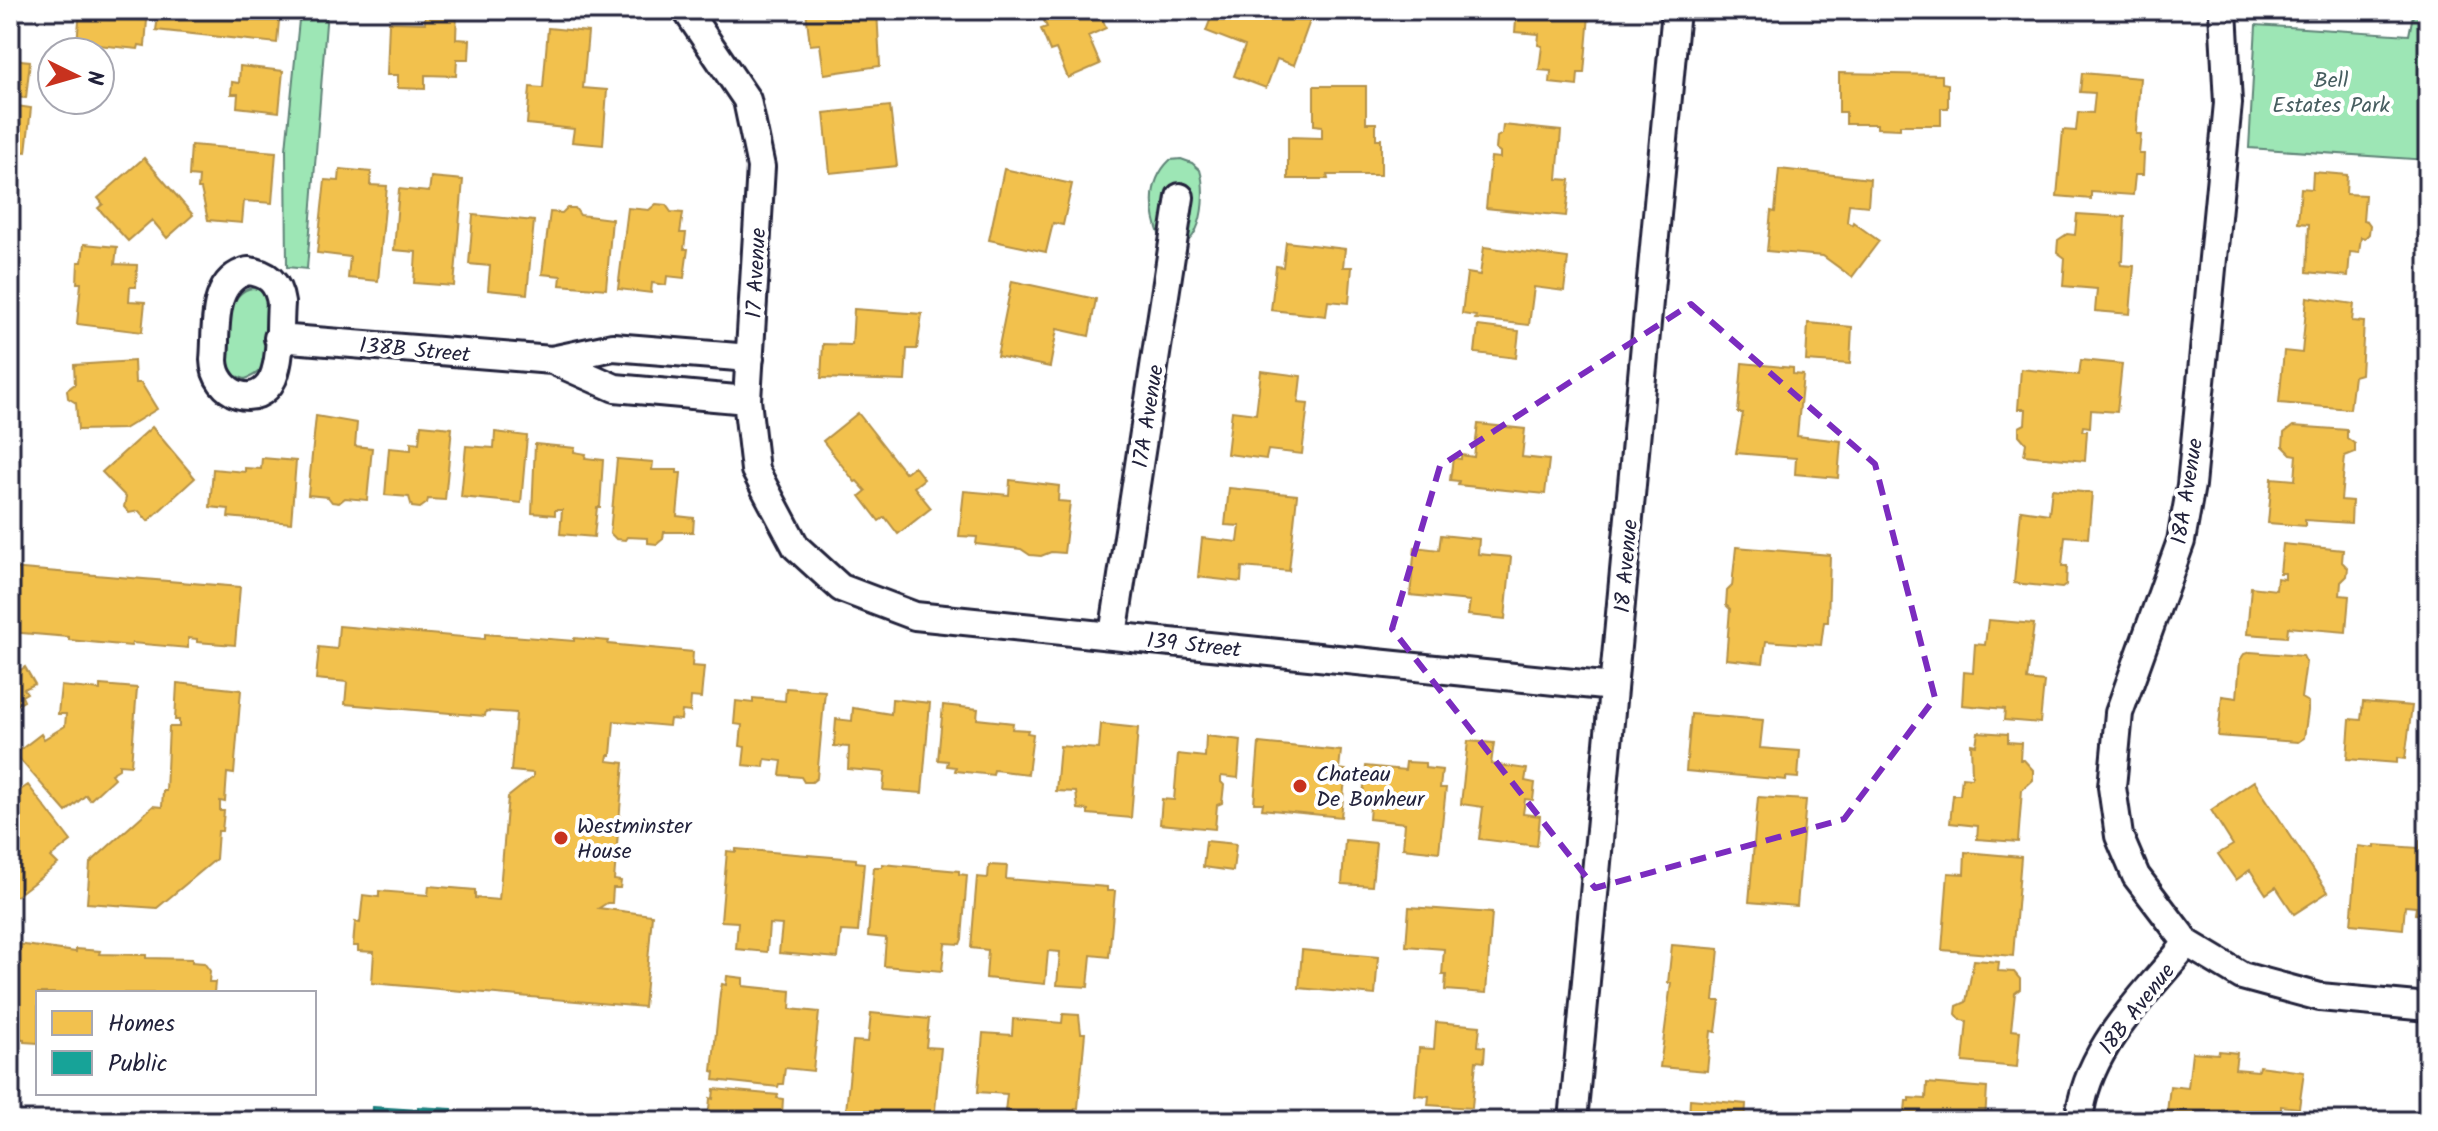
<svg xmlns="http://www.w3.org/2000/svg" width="2438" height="1131" viewBox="0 0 2438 1131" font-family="Kalam,sans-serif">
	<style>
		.green { fill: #9de6b5; stroke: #608478; stroke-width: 2 }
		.homes { fill: #f2c14e; stroke: #b49148; stroke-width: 2 }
		.public { fill: #17a398; stroke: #1a7c7c; stroke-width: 2 }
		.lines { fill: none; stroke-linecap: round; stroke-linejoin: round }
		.street-casing { stroke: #22223b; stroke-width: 32 }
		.street { stroke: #fff; stroke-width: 26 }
		.marked { fill: none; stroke: #7b2cbf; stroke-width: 6; stroke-dasharray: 16 10; stroke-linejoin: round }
		.poi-dot { fill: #c8321e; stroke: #fff; stroke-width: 3 }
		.labels { text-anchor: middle; stroke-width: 8; stroke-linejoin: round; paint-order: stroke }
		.park-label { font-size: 22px; fill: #475d60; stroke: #fff }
		.street-label { font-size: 22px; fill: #22223b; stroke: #fff }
		.poi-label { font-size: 22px; fill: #22223b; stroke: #fff; text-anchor: start }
	</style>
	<rect width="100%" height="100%" fill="#fff"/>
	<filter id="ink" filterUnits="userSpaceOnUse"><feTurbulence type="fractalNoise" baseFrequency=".0125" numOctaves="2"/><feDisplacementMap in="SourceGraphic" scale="16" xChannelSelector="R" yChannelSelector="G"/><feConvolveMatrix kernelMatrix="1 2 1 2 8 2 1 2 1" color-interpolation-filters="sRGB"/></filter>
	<g filter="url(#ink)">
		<path class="green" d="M300 10H327L307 269 287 267 286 149Z
			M2414 10H2428V160L2249 148 2256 25 2409 35Z
			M1181 159 1192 163 1200 170C1208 196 1201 267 1160 237 1150 210 1148 181 1170 160Z
			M253 288 261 290 268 295C270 312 269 346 264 362 261 372 254 376 245 379L236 376 227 364C229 340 223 292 253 288Z
			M2428 653V756H2421Z"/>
		<path class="homes" d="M80 10H139L138 19 147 20 145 46 139 45 138 49 77 43Z
			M159 10H280L277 43 156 30Z
			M425 10H457L456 39 470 40 469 59H457L456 76 425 75V89L398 88V75H387L389 22 425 23Z
			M775 10H798V12L776 15Z
			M806 10H877L880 66 824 74 820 44 810 45Z
			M1044 10H1099L1106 28 1088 36 1100 64 1068 78 1056 49 1050 51 1041 29 1047 27 1040 12Z
			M1214 10H1299L1312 15 1294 65 1277 59 1266 88 1234 76 1245 46 1206 31Z
			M1517 10H1596V15H1589L1584 73H1578L1577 86 1550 83 1551 71 1539 70 1542 46 1538 45 1539 34 1515 32Z
			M548 28 588 32 583 88 607 90 603 145 572 142 574 129 527 124 530 87 543 88Z
			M10 59 30 61 26 98 10 97Z
			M240 66 283 71 279 112 237 107 238 94H231L232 82 239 83Z
			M1839 73 1942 75V83L1948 84V108H1941V125H1900V129L1877 128V124H1846V112H1839Z
			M2082 73 2140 78 2136 134H2141L2139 154H2144L2143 175H2135L2133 195 2091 192V199L2057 196 2063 130 2076 131 2078 112 2093 113 2095 93 2080 92Z
			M1314 86H1366V123H1376V139H1381V175H1327L1328 179H1288V137L1322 138V126L1314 125Z
			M10 105 31 108 26 152 10 150Z
			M890 106 897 166 830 173 824 113Z
			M1503 125 1561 131 1557 179 1570 180 1566 216 1486 208 1491 157 1500 158V152L1496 149 1497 137 1502 134Z
			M191 145 276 152 272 203 244 201 242 223 208 220 201 189H198L199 177 189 176Z
			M144 158 193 215 167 238 152 220 128 241 98 208 103 204 98 198Z
			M340 169 371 172 370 185 387 186 378 281 348 278 350 257 317 253 325 180 339 181Z
			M1004 169 1072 184 1063 225 1053 223 1046 252 989 240Z
			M1779 169 1870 179 1868 206 1849 204 1847 222 1852 225 1853 222 1879 241 1852 277 1823 256 1767 251 1771 211 1775 212Z
			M2313 172 2347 175 2346 194 2365 195 2363 220 2367 221 2370 225 2369 234 2365 238 2361 237 2359 253 2350 252 2348 276 2307 272 2309 224 2298 223 2301 188 2312 189Z
			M431 177 463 180 454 286 414 283 416 252 394 250 399 189 429 192Z
			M656 204 666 205 671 212 683 213 680 233H686L684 249H688L684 278 667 276 666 285 652 283 651 293 618 289 628 208 649 210Z
			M567 208H575L580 215 612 219 606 289 560 285 561 276 542 274 550 212 562 213Z
			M2077 214 2125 217 2123 261H2120L2121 265 2134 266 2130 314 2095 311 2097 289 2063 286 2065 258 2057 252 2058 240 2067 234 2075 235Z
			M473 215 534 221 527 294 488 290 490 266 469 264Z
			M1286 242 1345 249 1343 267H1352L1349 303 1328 301 1326 316 1271 310 1276 266 1283 267Z
			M84 244 117 247 115 264 137 265 136 287H130L129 301 145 302 142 332 77 324 81 283H77L78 262H82Z
			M1484 247 1568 258 1564 291 1534 287 1529 325 1475 319 1476 316 1462 314 1467 273 1480 275Z
			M1012 281 1096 299 1089 336 1057 329 1050 367 997 356Z
			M2307 297 2354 304 2352 321 2364 322 2361 374 2354 376 2350 409 2279 403 2284 351 2302 353Z
			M854 309 922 314 917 349H907L905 381 821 378 823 344 852 345Z
			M1808 323 1852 327 1850 364 1806 361Z
			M1478 326 1519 331 1516 358 1475 353Z
			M2081 360 2122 364 2117 412 2091 410 2090 427 2083 426 2082 431H2087L2085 461 2024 455 2026 443 2019 435V427L2025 424 2026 409H2018L2021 369 2079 375Z
			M134 361 135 383H141L157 409 124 429 78 430 76 403 68 398 67 390 75 384 74 365Z
			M1742 363 1793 368V374L1803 375 1797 436 1841 441 1838 478 1795 474 1796 458 1736 453 1743 413H1738Z
			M1261 371 1301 376 1298 403 1308 404 1302 454 1268 450 1266 459 1227 454 1232 411 1256 414Z
			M858 413 905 473 914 466 924 479 914 487 931 508 898 534 885 517 879 521 860 496 866 491 857 481 855 482 823 441Z
			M316 416 357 423 355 446 372 448 367 500 345 498 339 503 332 502 328 497 308 495Z
			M1478 424 1525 429 1522 457 1549 460 1545 494 1458 485 1459 481 1450 480 1453 458 1461 459V455L1474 457Z
			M421 425 452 428 445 500 428 499 427 503 420 508 412 507 409 497 385 495 389 448 411 450V442L419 443Z
			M2293 426 2347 430V438L2355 444V452L2345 456 2341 500 2352 501 2351 523 2305 520V526L2268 523 2272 478 2295 480 2297 455 2291 454 2283 446 2284 433Z
			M152 427 195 478 148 521 139 511 129 513 124 507 126 497 102 472Z
			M495 432 527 436 521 503 461 497 466 446 494 448Z
			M535 444 575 448 574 452 586 454 585 458 603 460 600 507H597L594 537 560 534 562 510H555V515L532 513Z
			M262 458 296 461 291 523 228 517 229 509 210 507 213 469 245 472V468L261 469Z
			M617 459 653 462 652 470H677V473H681L677 516 694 518 693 532H664L663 539 657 544 648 543V538L627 537 625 540 616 539 610 533Z
			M1010 480 1059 486 1058 501 1070 502 1064 553 1051 552 1041 556 1030 555 1021 549 976 544 977 537 959 536 964 491 1009 495Z
			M1229 488 1297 495 1289 571 1242 567 1241 582 1198 577 1202 538 1238 542 1240 526 1225 525Z
			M2052 489 2092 493 2088 538 2065 536 2062 566H2067L2066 585 2062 588 2014 583 2021 510 2049 514Z
			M1441 535 1479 539 1478 554 1511 557 1505 619 1468 615 1470 601 1410 595 1415 547 1439 550Z
			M2283 544 2343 550 2342 562 2348 568 2347 576 2341 582 2340 595 2349 596 2346 632 2288 627 2287 637 2247 634 2251 587 2276 590 2277 578 2285 579V573H2280Z
			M1736 547 1830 555 1828 622H1824L1821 645 1766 641 1763 663 1726 659 1730 609 1726 605 1727 591 1732 586Z
			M10 568 240 587 235 645 197 642V639L188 638V648L132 643 131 646 69 640V637L10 632Z
			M1988 620 2034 624 2027 680 2044 682 2040 723 2004 720 2005 709 1962 705 1964 672 1973 673 1975 644 1985 645Z
			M339 626 485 639V634L574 641V638L609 641 608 644 693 652 692 666 704 667 701 698 691 697 690 712 682 711 681 720 670 719 669 726 614 721 611 755H608L607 761 624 763 614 880 621 881 620 888H613L612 903H607L599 908 652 915 644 1007 372 983 374 952 358 951V946H353L355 922 360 923 363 895 379 897V891L428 895 429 886 475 890V898L499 900 508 797 533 777V773L511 771 516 713 486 711 485 716 345 704 347 682 316 679 319 647 337 649Z
			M2250 652 2303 656 2306 662 2301 698 2308 702V711L2304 738 2298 742 2218 736 2222 696 2237 698 2240 660 2244 654Z
			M13 667 16 673 25 667 35 684 24 689 27 693 22 696 24 701 10 709V669Z
			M177 683 241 690 234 774 227 773 225 802 220 801V811H224L222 831H218L216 859 157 908 87 903 90 863 153 806 162 807 163 791H166L169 727H179V720H175Z
			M100 685 137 688 131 765 119 764V769L111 774 114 778 90 800 86 795 66 812 15 754 41 734 44 739 65 726 66 714H58L61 686 100 690Z
			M786 688 825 691 817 778 812 782H804L801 777 780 775 782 761 765 759 764 767 743 765 745 747 740 746 742 725 734 724 736 701 753 703V698L785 701Z
			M892 699 930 703 922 793 883 790 885 772 848 769 849 747 834 746 836 719 852 721 853 708 891 714Z
			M2363 702 2412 706 2405 759 2397 758V763L2347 759 2350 719 2361 720Z
			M943 705 978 709 977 719 1013 723 1012 729 1028 730 1027 733 1033 734 1028 774 994 770 993 775 955 771 956 767 947 766 948 761 938 760Z
			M1691 714 1763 720 1760 748 1800 751 1798 778 1786 777V780L1686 771Z
			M1101 724 1138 728 1131 818 1088 814V810L1078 809 1076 792 1056 791 1060 746 1099 749Z
			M1978 732 2008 734V742L2021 743 2020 760H2024L2033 770V780L2022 790 2018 842 1977 839 1978 826 1950 823 1953 795H1960L1962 777 1972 778 1971 744 1976 745Z
			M1206 736 1241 740 1238 778 1221 776V782L1224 785 1222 803 1217 805 1215 829 1160 824 1162 799 1174 800 1178 754 1205 757Z
			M1468 741 1494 743 1491 764 1527 769 1525 781 1535 783 1533 800 1525 799 1523 814 1540 816 1537 846 1479 839 1483 807 1461 804Z
			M1259 743 1341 751 1339 769 1346 770 1341 817 1262 809 1263 803H1254Z
			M1406 762 1425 763V768L1442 770 1440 788H1446L1439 852 1403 848 1405 823 1369 819 1370 806 1362 805 1366 766 1405 770Z
			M2254 781 2328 892 2294 914 2276 887 2266 894 2250 870 2236 880 2218 854 2233 845 2211 810Z
			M28 785 71 841 51 857 58 864 15 897 10 896V797Z
			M1758 797 1806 800 1797 906 1749 902Z
			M1345 840 1376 843 1372 886 1342 884Z
			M2420 840H2428V915L2415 914 2416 907 2405 906 2403 929 2351 924 2358 846 2375 848V845L2419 848Z
			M1206 841 1236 844 1233 871 1203 867Z
			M736 849 856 859V862L864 863 858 932 841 931 838 958 779 953 782 925 769 924 767 952 736 949 738 922 721 921 727 851 736 852Z
			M1965 852 2021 857 2013 956 1942 950 1948 873 1964 874Z
			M882 864 959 871V874L967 875 962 939 960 944 945 943 942 971 884 966 886 938 868 936 874 867H882Z
			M989 865 1007 866 1006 879 1107 887V891H1115L1109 957 1091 955 1088 987 1057 985 1060 952 1048 951 1045 984 986 978 988 950 971 948 977 877 988 878Z
			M1409 907 1492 913 1486 993 1445 990 1446 975H1442L1444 949 1406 946Z
			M10 943 76 952V949L100 951 99 954 146 955V958L192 959V962L204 963 210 971 209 982H215L214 993H38V1043L24 1042V1039L10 1038Z
			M1672 945 1719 949 1714 1001H1720L1716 1032 1711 1031 1707 1071 1660 1067 1671 983H1668Z
			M1302 950 1378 957 1375 995 1299 988Z
			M1974 960 1999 962 1998 971 2014 972 2020 979V989L2015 993 2011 1030 2020 1031 2017 1067 1963 1062 1967 1021 1961 1020 1956 1014 1957 1006 1966 1002Z
			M727 976 743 978V986L791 991 790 1009 819 1012 813 1071 785 1068 783 1084H779L778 1087 714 1080 715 1072 712 1071 720 993 722 984 726 985Z
			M871 1013 929 1019 926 1047 941 1048 934 1121H845L853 1041 868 1042Z
			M1063 1014 1079 1015 1081 1033H1085L1078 1108H1075L1074 1117 1005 1111 1007 1094 978 1092 983 1033 1012 1035 1013 1019 1062 1023Z
			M1436 1022 1480 1026 1478 1046 1485 1047 1484 1062 1476 1061 1472 1108 1428 1105 1429 1096 1415 1095 1419 1048 1434 1049Z
			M2219 1051 2237 1053 2235 1069 2258 1071 2259 1066 2304 1072 2299 1108 2281 1106V1113L2259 1111 2258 1121 2203 1116 2202 1121H2166L2170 1086 2188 1088 2192 1052 2218 1054Z
			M1927 1083 1987 1088 1985 1121H1904L1906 1101H1909V1098L1926 1099Z
			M714 1089 778 1095 777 1098 783 1099 782 1115 809 1117 808 1121H708L710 1098 713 1099Z
			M1690 1099 1746 1104 1745 1121H1689Z
			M1419 1117 1462 1121H1419Z"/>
		<path class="public" d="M373 1107 418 1110V1107L452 1109V1113L502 1117 501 1121H372Z"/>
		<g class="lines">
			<defs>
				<path id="street" d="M686 10 747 100 761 167 747 400 755 470 796 547 841 588 915 616 1613 687
					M2223 10 2228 103 2191 485 2181 541 2119 713 2112 787 2119 836 2136 876 2187 943 2242 976 2320 997 2428 1007
					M248 271C268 273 278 283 281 303 279 326 282 356 273 378 258 411 215 395 214 360 217 329 210 280 248 271Z
					M278 338 552 360 613 347 750 358
					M552 360 615 388 747 400
					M1113 635 1180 197
					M1573 1121 1676 10
					M2079 1121C2085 1049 2144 997 2187 943"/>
			</defs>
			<use href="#street" class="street-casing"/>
			<use href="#street" class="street"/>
		</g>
	</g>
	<path class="marked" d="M1691 304 1875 464 1935 698 1844 819 1595 888 1392 629 1440 466Z"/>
	<g class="poi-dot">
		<circle cx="1300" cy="786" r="8"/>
		<circle cx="561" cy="838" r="8"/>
	</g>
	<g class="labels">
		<g class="park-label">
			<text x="2331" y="87">Bell<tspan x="2331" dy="25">Estates Park</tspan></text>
		</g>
		<g class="street-label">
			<text transform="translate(755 273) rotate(-87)" y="8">17 Avenue</text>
			<text transform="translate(415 349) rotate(5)" y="8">138B Street</text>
			<text transform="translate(1147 416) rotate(-81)" y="8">17A Avenue</text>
			<text transform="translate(2186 491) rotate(-81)" y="8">18A Avenue</text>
			<text transform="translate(1625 566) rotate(-85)" y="8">18 Avenue</text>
			<text transform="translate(1194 644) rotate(6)" y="8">139 Street</text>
			<text transform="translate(2136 1008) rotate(-52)" y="8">18B Avenue</text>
		</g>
		<g class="poi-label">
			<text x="1316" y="781">Chateau<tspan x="1316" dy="25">De Bonheur</tspan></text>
			<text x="577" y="833">Westminster<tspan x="577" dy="25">House</tspan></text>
		</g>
	</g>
	<rect width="2438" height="1131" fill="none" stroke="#fff" stroke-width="40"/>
	<rect x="20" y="20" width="2398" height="1091" fill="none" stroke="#22223b" stroke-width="3" filter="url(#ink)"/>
	<rect x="36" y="991" width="280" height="104" fill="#ffffff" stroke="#a7a7b1" stroke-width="2"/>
	<rect x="52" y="1011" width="40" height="24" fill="#f2c14e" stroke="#a7a7b1" stroke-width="2"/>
	<text x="108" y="1031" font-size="24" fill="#22223b">Homes</text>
	<rect x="52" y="1051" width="40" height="24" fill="#17a398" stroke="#a7a7b1" stroke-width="2"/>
	<text x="108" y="1071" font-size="24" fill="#22223b">Public</text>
	<g transform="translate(76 76) rotate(95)"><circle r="38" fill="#ffffff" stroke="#a7a7b1" stroke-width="2"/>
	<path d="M0-6L14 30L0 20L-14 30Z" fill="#c8321e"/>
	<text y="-12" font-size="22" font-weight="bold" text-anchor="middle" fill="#22223b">N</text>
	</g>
</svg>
